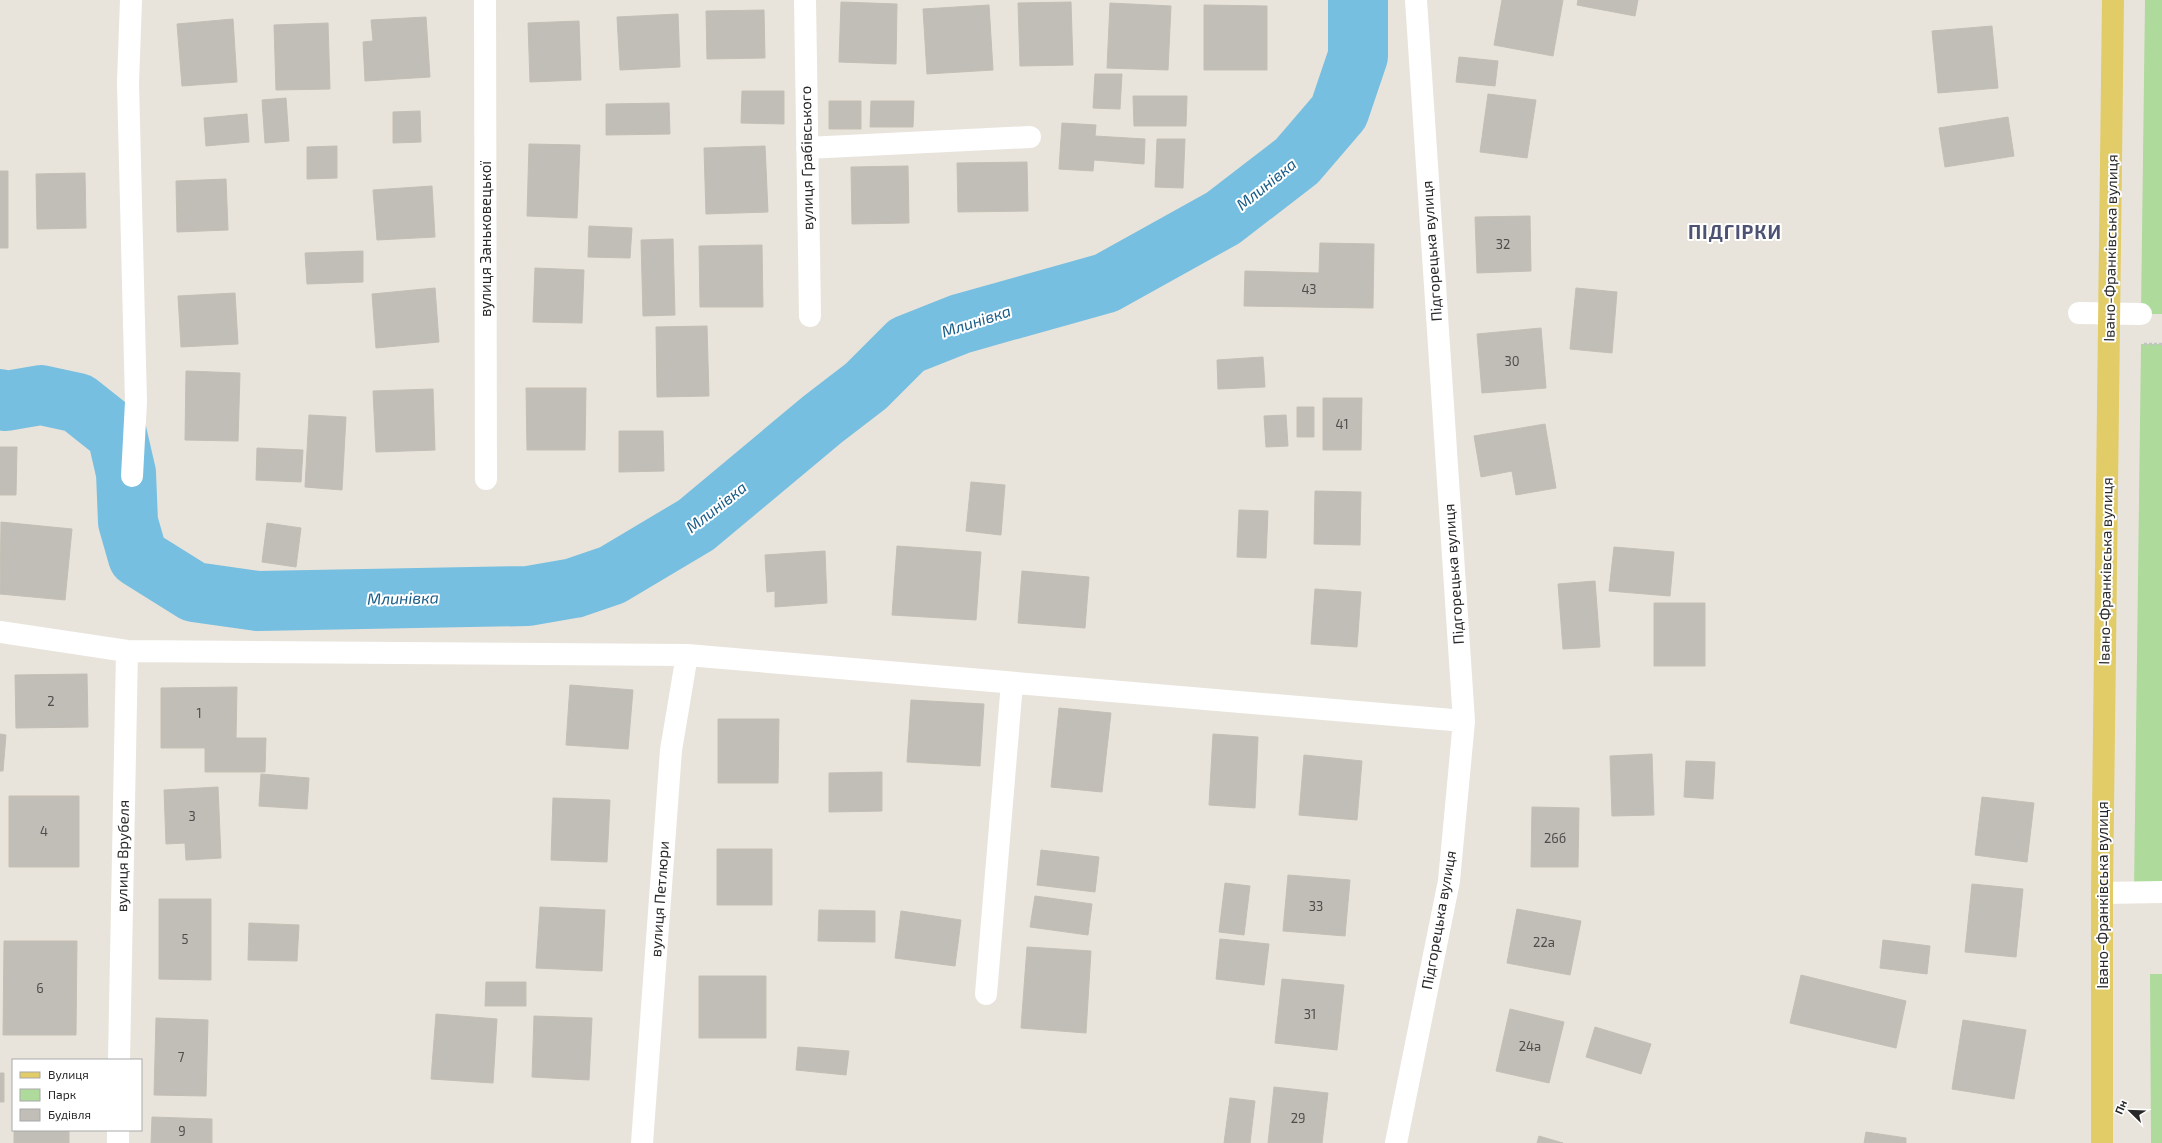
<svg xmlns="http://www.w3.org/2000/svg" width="2162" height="1143" viewBox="0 0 2162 1143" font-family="'Exo 2',sans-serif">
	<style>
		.green { fill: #aeda9c }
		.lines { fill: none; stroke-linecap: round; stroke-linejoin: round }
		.river { stroke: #77bfe1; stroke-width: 60 }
		.building { fill: #c1bdb7; stroke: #c4bfb5 }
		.path { stroke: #c3c3c3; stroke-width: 2.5; stroke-dasharray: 3 2; stroke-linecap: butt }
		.minor { stroke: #fff; stroke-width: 22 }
		.major { stroke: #e1cc67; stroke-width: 22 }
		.labels { text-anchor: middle; stroke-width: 4; stroke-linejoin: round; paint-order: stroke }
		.number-label { font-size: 13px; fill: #4e4d4c }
		.street-label { font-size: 15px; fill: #282828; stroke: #fff }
		.water-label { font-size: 16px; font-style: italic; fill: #1a5d89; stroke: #fff }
		.district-label { font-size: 19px; font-weight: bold; letter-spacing: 1px; fill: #4d5273; stroke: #fff }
	</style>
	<rect width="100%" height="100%" fill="#e9e4db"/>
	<path class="green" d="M2145 0H2162V314H2141Z
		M2141 344H2162V892H2134Z
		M2150 974H2162V1143H2151Z"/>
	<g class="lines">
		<path class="river" d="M0 399 6 401 41 395 78 403 117 434 126 473 128 522 138 557 194 592 258 601 528 596 574 588 612 575 696 525 823 419 866 386 907 345 960 324 1106 283 1223 218 1297 161 1339 112 1358 56V0"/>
	</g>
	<path class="building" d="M1502 0H1563L1553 56 1494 45Z
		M1578 0H1638L1635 16 1577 5Z
		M841 2 897 4 896 64 839 62Z
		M1071 2 1073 65 1020 66 1018 3Z
		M1110 3 1171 6 1168 70 1107 68Z
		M989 5 993 70 927 74 923 9Z
		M1204 5 1267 6V70H1204Z
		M764 10 765 58 707 59 706 11Z
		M678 14 680 67 620 70 617 17Z
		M426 17 430 77 365 81 363 42 373 41 371 20Z
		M233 19 237 82 182 86 177 24Z
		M579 21 581 80 530 82 528 23Z
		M328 23 330 89 276 90 274 25Z
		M1992 26 1998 88 1938 93 1932 31Z
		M1459 57 1498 61 1495 86 1456 82Z
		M1095 74H1122L1120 109 1093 108Z
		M742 91H784V124L741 123Z
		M1488 94 1536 100 1527 158 1480 152Z
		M1133 96H1187L1186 126H1134Z
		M286 98 289 141 265 143 262 100Z
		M829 101H861V129H829Z
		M871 101H914L913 127H870Z
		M669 103 670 134 606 135V104Z
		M420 111 421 142 393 143V112Z
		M247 114 249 142 206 146 204 118Z
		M2008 117 2014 156 1945 167 1939 128Z
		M1062 123 1096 125 1095 136 1145 139 1144 164 1094 160 1093 171 1059 169Z
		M1157 139H1185L1183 188 1155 187Z
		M529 144 580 145 577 218 527 216Z
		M337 146V178L307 179V147Z
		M765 146 768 212 706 214 704 148Z
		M1027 162 1028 211 958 212 957 163Z
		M908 166 909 223 852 224 851 167Z
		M0 171H8V248H0Z
		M85 173 86 228 37 229 36 174Z
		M226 179 228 230 177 232 176 181Z
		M432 186 435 237 377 240 373 190Z
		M1530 216 1531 271 1477 273 1475 217Z
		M589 226 632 228 630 258 588 257Z
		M673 239 675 315 643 316 641 240Z
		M1320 243 1374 244 1373 308 1244 306 1245 271 1319 273Z
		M762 245 763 307H700L699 246Z
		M363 251V282L307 284 305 253Z
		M535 268 584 270 582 323 533 322Z
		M435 288 439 342 376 348 372 294Z
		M1576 288 1617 292 1612 353 1570 349Z
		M235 293 238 344 181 347 178 296Z
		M707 326 709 396 657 397 656 327Z
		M1541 328 1546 388 1482 393 1477 334Z
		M1263 357 1265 387 1218 389 1217 360Z
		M186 371 240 373 238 441 185 440Z
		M526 388H586L585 450H527Z
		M433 389 435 450 376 452 373 391Z
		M1323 398H1362L1361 450H1323Z
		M1297 407H1314V437H1297Z
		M309 415 346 417 342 490 305 487Z
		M1286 415 1288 446 1266 447 1264 416Z
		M1545 424 1556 488 1516 495 1512 471 1481 477 1474 436Z
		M619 431H663L664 471 619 472Z
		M0 447H17L16 495H0Z
		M257 448 303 450 301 482 256 480Z
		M971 482 1005 485 1001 535 966 531Z
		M1315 491 1361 492 1360 545 1314 544Z
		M1239 510 1268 511 1266 558 1237 557Z
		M1 522 72 529 65 600 0 594Z
		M267 523 301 528 296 567 262 562Z
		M897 546 981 552 976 620 892 615Z
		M1614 547 1674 552 1670 596 1609 591Z
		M825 551 827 603 775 607V591L767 592 765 555Z
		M1022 571 1089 577 1085 628 1018 623Z
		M1595 581 1600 647 1563 649 1558 584Z
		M1315 589 1361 592 1357 647 1311 644Z
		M1654 603H1705V666H1654Z
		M87 674 88 727 16 728 15 675Z
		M570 685 633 690 628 749 566 745Z
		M237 687 236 738H266L265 772H205V748H161V688Z
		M911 700 984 704 980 766 907 762Z
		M1059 708 1111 713 1102 792 1051 787Z
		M718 719H779L778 783H718Z
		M0 734 6 735 3 771H0Z
		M1213 734 1258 737 1255 808 1209 805Z
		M1652 754 1654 815 1612 816 1610 756Z
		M1304 755 1362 761 1357 820 1299 815Z
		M1686 761 1715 762 1713 799 1684 797Z
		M882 772V811L829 812V773Z
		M261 774 309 778 307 809 259 806Z
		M218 787 221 858 186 860 185 843 166 844 164 790Z
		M9 796H79V867H9Z
		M1982 797 2034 803 2027 862 1975 855Z
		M553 798 610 800 607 862 551 860Z
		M1532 807 1579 808 1578 867H1531Z
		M717 849H772V905H717Z
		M1041 850 1099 857 1095 892 1037 885Z
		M1288 875 1350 880 1345 936 1283 931Z
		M1225 883 1250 886 1244 935 1219 932Z
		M1972 884 2023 889 2016 957 1965 952Z
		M1035 896 1092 904 1088 935 1030 927Z
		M159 899H211V980L159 979Z
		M540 907 605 910 602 971 536 968Z
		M1517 909 1581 921 1570 975 1507 963Z
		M819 910 875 911V942L818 941Z
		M901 911 961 920 955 966 895 958Z
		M249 923 299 925 297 961 248 960Z
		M1220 939 1269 944 1264 985 1216 979Z
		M1883 940 1930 946 1927 974 1880 968Z
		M4 941H77L76 1035H3Z
		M1027 947 1091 951 1086 1033 1021 1028Z
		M1801 975 1906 1001 1896 1048 1790 1023Z
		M699 976H766V1038H699Z
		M1282 979 1344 985 1337 1050 1275 1043Z
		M486 982H526V1006H485Z
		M1510 1009 1564 1022 1549 1083 1496 1071Z
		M436 1014 497 1019 493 1083 431 1079Z
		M534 1016 592 1018 589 1080 532 1077Z
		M156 1018 208 1020 206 1096 154 1095Z
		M1963 1020 2026 1030 2014 1099 1952 1089Z
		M1595 1027 1651 1044 1641 1074 1586 1057Z
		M798 1047 849 1051 846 1075 796 1070Z
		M0 1073H4V1102H0Z
		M1274 1087 1328 1093 1322 1143H1268Z
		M1230 1098 1255 1101 1250 1143H1224Z
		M152 1117 212 1119V1143H151Z
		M14 1130H69V1143H14Z
		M1866 1132 1906 1138V1143H1864Z
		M1539 1136 1563 1143H1537Z"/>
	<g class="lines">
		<path class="path" d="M2144 344H2162"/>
		<path class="minor" d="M131 0 128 83 136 402 132 476
			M485 0 486 479
			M805 0 810 316
			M807 148 1030 137
			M2079 313 2141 314
			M0 632 127 651 687 655 1464 721
			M2102 893 2162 892
			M986 994 1012 683
			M119 1060 127 651
			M118 1143V1130
			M642 1143 671 750 687 655
			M1396 1143 1449 881 1464 721 1416 0"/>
		<path class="major" d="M2102 1143V893L2113 0"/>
	</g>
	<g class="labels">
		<g class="number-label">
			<text x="1503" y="249">32</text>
			<text x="1309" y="294">43</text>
			<text x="1512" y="366">30</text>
			<text x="1342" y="429">41</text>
			<text x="51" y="706">2</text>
			<text x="199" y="718">1</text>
			<text x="192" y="821">3</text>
			<text x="44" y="836">4</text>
			<text x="1555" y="843">26б</text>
			<text x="1316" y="911">33</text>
			<text x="185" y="944">5</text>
			<text x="1544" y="947">22а</text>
			<text x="40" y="993">6</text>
			<text x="1310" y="1019">31</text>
			<text x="1530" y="1051">24а</text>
			<text x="181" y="1062">7</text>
			<text x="1298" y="1123">29</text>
			<text x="182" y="1136">9</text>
		</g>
		<g class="street-label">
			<text transform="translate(807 158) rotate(-91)" y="5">вулиця Грабівського</text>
			<text transform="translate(486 239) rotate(-90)" y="5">вулиця Заньковецької</text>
			<text transform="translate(2111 248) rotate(-89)" y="5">Івано-Франківська вулиця</text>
			<text transform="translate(1432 251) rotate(-94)" y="5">Підгорецька вулиця</text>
			<text transform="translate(2106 571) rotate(-89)" y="5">Івано-Франківська вулиця</text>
			<text transform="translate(1454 574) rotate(-94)" y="5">Підгорецька вулиця</text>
			<text transform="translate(123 856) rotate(-89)" y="5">вулиця Врубеля</text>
			<text transform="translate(2103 895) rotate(-90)" y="5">Івано-Франківська вулиця</text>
			<text transform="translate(660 899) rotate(-86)" y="5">вулиця Петлюри</text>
			<text transform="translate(1439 920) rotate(-80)" y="5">Підгорецька вулиця</text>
		</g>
		<g class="water-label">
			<text transform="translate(1266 184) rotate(-39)" y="6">Млинівка</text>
			<text transform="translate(976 321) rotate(-18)" y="6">Млинівка</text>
			<text transform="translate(716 507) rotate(-38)" y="6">Млинівка</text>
			<text transform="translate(403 598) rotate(-1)" y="6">Млинівка</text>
		</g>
		<g class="district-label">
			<text x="1735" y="239">ПІДГІРКИ</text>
		</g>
	</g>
	<rect x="12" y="1059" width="130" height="72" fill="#ffffff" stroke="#a9a9a9"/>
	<rect x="20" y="1072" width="20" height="6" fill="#e1cc67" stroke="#a9a9a9"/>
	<text x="48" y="1079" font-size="12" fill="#282828">Вулиця</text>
	<rect x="20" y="1089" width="20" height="12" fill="#aeda9c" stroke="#a9a9a9"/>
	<text x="48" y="1099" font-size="12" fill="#282828">Парк</text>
	<rect x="20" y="1109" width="20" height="12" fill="#c1bdb7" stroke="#a9a9a9"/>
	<text x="48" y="1119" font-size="12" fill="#282828">Будівля</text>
	<g transform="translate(2130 1111) rotate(293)" stroke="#ffffff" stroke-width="3" paint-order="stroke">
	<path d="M0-3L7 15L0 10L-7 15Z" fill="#282828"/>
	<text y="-6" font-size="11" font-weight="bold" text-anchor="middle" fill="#282828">Пн</text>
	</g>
</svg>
